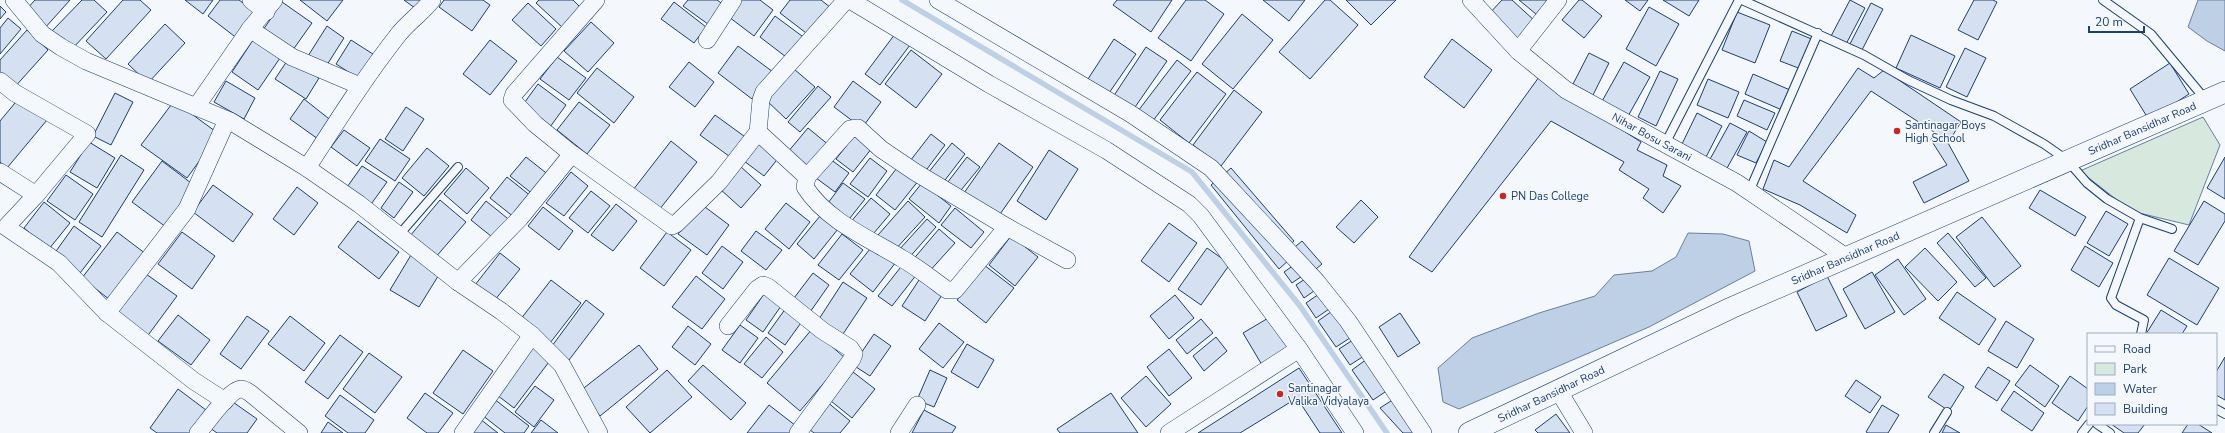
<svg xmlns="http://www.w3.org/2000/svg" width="2225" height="433" viewBox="0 0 2225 433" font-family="'Nunito Sans',sans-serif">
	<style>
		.green { fill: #d7e8df; stroke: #687fa3 }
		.water { fill: #bed0e5; stroke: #687fa3 }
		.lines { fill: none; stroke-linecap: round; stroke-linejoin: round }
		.stream { stroke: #bed0e5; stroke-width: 5.5 }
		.building { fill: #d5e0f0; stroke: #1d3f73 }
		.service-casing { stroke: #1d3f73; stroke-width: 10 }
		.minor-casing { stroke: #1d3f73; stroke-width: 18 }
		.tertiary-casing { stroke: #1d3f73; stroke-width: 22 }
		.service { stroke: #f4f7fb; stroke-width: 8 }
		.minor { stroke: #f4f7fb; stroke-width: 17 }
		.tertiary { stroke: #f4f7fb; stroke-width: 21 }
		.poi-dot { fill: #c62828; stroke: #f4f7fb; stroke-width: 1.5 }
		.labels { text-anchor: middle; stroke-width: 3; stroke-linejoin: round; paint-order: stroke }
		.poi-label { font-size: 11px; fill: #1d3f73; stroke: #f4f7fb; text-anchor: start }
		.street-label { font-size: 11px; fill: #1d3f73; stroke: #f4f7fb }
	</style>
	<rect width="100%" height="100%" fill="#f4f7fb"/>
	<path class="green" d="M2203 117 2220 145 2189 225 2131 211 2080 171Z"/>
	<path class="water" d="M2198 0H2225V51L2207 41 2188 27Z
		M1688 233 1723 234 1749 241 1755 271 1649 327 1459 409 1443 402 1438 368 1472 338 1539 313 1595 296 1614 275 1652 271 1676 257Z"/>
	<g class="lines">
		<path class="stream" d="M902 0 1192 172 1300 306 1387 433"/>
	</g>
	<path class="building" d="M35 0H70L44 29 25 11Z
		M82 0H94L107 12 71 50 52 31Z
		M123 0H140L151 10 106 59 86 41Z
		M185 0H213L203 14Z
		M220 0H239L258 14 238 39 208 16Z
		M300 0H343L327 21Z
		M404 0H427L419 11Z
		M444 0H483L490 5 472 31 439 7Z
		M539 0H573L581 8 563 28 536 3Z
		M688 0H717L727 7 712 27 683 6Z
		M736 0H760L773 10 754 36 725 14Z
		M790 0H821L831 8 810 36 780 13Z
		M1117 0H1172L1151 32 1113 5Z
		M1186 0H1205L1224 14 1191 61 1158 38Z
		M1263 0H1305L1289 21Z
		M1325 0H1330L1358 25 1310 79 1279 52Z
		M1346 0H1396L1371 25Z
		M1502 0H1512L1536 22 1518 42 1488 15Z
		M1519 0H1549L1536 14Z
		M1579 0H1582L1602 16 1584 38 1562 20Z
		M1625 0H1648L1640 11Z
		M1663 0H1699L1689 16Z
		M1850 0 1865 8 1845 46 1830 38Z
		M1974 0H1993L1997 2 1978 40 1958 30Z
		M282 2 312 23 290 54 261 33Z
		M674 2 706 27 694 43 661 19Z
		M528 3 556 29 541 46 512 20Z
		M1871 3 1883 9 1862 50 1850 44Z
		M0 6 6 12 0 19Z
		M1649 7 1679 24 1656 66 1626 49Z
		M1737 12 1770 25 1755 63 1722 50Z
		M1242 14 1273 40 1233 89 1202 64Z
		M775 16 806 39 790 60 760 37Z
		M8 18 21 29 0 54V28Z
		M591 22 614 43 588 72 564 51Z
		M165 24 185 43 148 83 128 64Z
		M327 26 344 38 325 68 308 56Z
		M27 30 48 50 13 89 0 77V60Z
		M1792 31 1814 40 1801 69 1780 61Z
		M895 34 910 45 880 85 865 74Z
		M1911 35 1955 56 1940 88 1896 68Z
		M1114 39 1136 54 1109 93 1088 79Z
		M1452 39 1492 70 1464 108 1424 77Z
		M253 40 280 58 258 90 232 72Z
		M351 40 376 56 361 80 336 64Z
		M490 40 517 61 490 95 463 74Z
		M738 46 773 72 752 99 718 73Z
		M1146 47 1167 61 1133 110 1113 97Z
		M1965 48 1986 58 1967 97 1946 87Z
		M911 50 942 74 916 108 885 84Z
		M1589 53 1609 63 1593 95 1573 84Z
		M557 57 586 78 569 100 540 79Z
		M289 58 319 78 306 99 275 79Z
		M1177 60 1191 71 1152 122 1138 111Z
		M689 62 714 82 695 107 669 87Z
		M1624 62 1650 77 1627 118 1601 103Z
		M2170 63 2189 94 2149 120 2130 89Z
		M597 68 634 97 614 123 577 93Z
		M1858 68 1874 78 1884 70 1961 122 1948 143 1969 181 1924 203 1913 182 1947 165 1931 140 1934 132 1871 91 1803 181 1856 215 1847 233 1800 205 1763 189 1774 160 1789 167Z
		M794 69 815 87 786 119 766 100Z
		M1660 71 1678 79 1656 126 1638 117Z
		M1197 72 1226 94 1189 143 1160 120Z
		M1753 74 1790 90 1782 110 1745 94Z
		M1539 77 1641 142 1637 150 1667 165 1663 176 1681 186 1663 213 1643 198 1649 189 1619 170 1624 162 1551 121 1432 272 1409 257Z
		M1708 79 1739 92 1728 118 1697 105Z
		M226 81 255 98 244 119 214 102Z
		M853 81 881 102 862 128 834 107Z
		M538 84 566 105 550 127 522 106Z
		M818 86 831 97 800 132 788 122Z
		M1234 90 1262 112 1221 166 1193 145Z
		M115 93 133 102 111 145 93 136Z
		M20 97 47 120 7 168 0 162V121Z
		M304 99 333 122 318 139 290 119Z
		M1744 100 1775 113 1767 130 1737 116Z
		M174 101 219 134 187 178 141 145Z
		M579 102 610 125 587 154 557 130Z
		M406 107 424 119 403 151 385 139Z
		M1697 113 1722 126 1705 159 1681 146Z
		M715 115 748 139 733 159 700 135Z
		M1730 123 1747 132 1726 170 1709 161Z
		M808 128 830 146 808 171 787 153Z
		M344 130 370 148 357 166 331 147Z
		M1749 131 1767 142 1756 163 1737 155Z
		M931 134 945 145 924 173 910 161Z
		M855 135 872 148 853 172 836 159Z
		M380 139 410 159 395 181 365 161Z
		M760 140 780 156 764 176 744 161Z
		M671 141 697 162 659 210 633 190Z
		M89 142 115 158 97 188 70 172Z
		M952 143 965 154 942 184 928 173Z
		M999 143 1033 167 998 217 964 193Z
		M427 148 449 166 424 196 402 178Z
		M1049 150 1078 169 1046 220 1017 201Z
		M121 155 144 170 102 237 79 222Z
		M526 157 550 176 534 195 510 176Z
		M967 157 980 167 957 195 944 187Z
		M2225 157V199L2207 188Z
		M870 158 887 171 868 197 850 184Z
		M830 159 849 173 835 192 816 178Z
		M162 161 195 186 166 227 132 202Z
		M900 164 919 180 895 210 876 195Z
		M362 166 387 182 369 207 345 190Z
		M740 166 761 185 741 208 720 189Z
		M466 168 489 188 467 214 444 194Z
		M1231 168 1294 241 1286 248 1223 175Z
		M571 172 588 186 564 216 546 203Z
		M66 175 93 194 75 220 47 201Z
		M507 177 532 197 515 218 490 198Z
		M1219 178 1290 259 1279 269 1211 185Z
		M399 182 413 192 394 218 381 208Z
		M843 183 865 199 846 223 825 207Z
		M922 183 951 206 939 223 909 199Z
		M213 185 253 214 233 242 193 212Z
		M297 187 318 203 294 235 273 219Z
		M2040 190 2086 217 2075 236 2029 208Z
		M591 191 610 206 588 233 569 218Z
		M871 198 890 214 868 240 849 224Z
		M440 200 466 222 435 258 410 236Z
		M1361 200 1378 217 1354 243 1336 227Z
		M486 201 512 222 497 241 471 220Z
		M908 201 925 217 894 251 878 235Z
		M2204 201 2225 214V221L2198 265 2174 251Z
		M44 202 70 223 49 249 24 228Z
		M786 203 810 222 789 249 765 229Z
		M616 204 637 221 613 251 591 235Z
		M701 204 729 225 707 255 678 234Z
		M543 207 573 231 559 250 528 226Z
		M955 208 984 232 971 248 941 225Z
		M825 210 842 224 814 259 797 244Z
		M2106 211 2128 224 2109 256 2087 243Z
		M1982 217 2021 266 1994 287 1956 237Z
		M927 219 936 227 908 259 898 251Z
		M358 221 399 252 379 279 338 247Z
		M1169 223 1197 243 1169 282 1141 261Z
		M74 226 101 246 80 273 54 254Z
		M939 229 955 243 927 274 911 262Z
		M756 231 782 250 766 270 741 251Z
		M117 232 146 254 110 300 82 278Z
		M182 232 215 256 192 289 158 264Z
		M667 232 691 250 664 286 640 268Z
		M1948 233 1986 278 1975 287 1937 243Z
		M842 234 863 250 839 280 818 265Z
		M1011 236 1038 257 1015 286 989 265Z
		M1302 241 1322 264 1310 274 1290 251Z
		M874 244 896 262 873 292 850 274Z
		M722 246 743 262 723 289 702 273Z
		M2085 246 2113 263 2099 287 2071 270Z
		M1207 248 1230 264 1201 305 1178 289Z
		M1925 248 1957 282 1938 301 1905 267Z
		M500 253 520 269 494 301 475 285Z
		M411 255 440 273 419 307 390 290Z
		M2169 258 2219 288 2197 325 2147 295Z
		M1898 259 1926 299 1904 315 1875 275Z
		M904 263 917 274 892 306 878 296Z
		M1297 263 1305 274 1292 283 1284 272Z
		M984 265 1014 288 986 323 957 300Z
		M1872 272 1895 312 1865 329 1843 289Z
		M813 273 829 285 808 315 791 302Z
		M146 274 177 296 146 338 115 316Z
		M696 276 725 299 702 329 672 307Z
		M1827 276 1847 316 1816 331 1797 292Z
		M1308 277 1317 289 1304 298 1296 285Z
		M551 280 581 303 550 343 520 320Z
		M919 280 942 295 925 321 902 306Z
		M843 282 867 298 843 334 819 319Z
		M1322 292 1332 307 1316 318 1306 303Z
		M1957 292 1996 319 1979 345 1939 318Z
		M764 294 781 306 763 332 746 320Z
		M1175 295 1194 318 1169 339 1150 316Z
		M586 300 604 314 569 360 552 346Z
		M786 308 803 320 785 345 768 333Z
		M1335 309 1353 336 1336 347 1318 321Z
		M2161 310 2187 326 2182 334H2146Z
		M1400 313 1420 343 1398 357 1379 327Z
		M178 315 210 340 191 365 158 341Z
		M247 316 269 331 241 369 220 354Z
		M290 316 325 343 304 371 268 344Z
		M1270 317 1289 349 1262 365 1243 333Z
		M1201 319 1213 333 1187 354 1176 340Z
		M2006 321 2034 339 2017 368 1988 351Z
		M939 323 964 342 943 368 919 349Z
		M740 325 758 338 740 363 722 350Z
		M688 326 711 344 695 365 672 347Z
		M812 329 845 358 800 411 767 383Z
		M874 334 891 346 870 376 853 365Z
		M340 335 363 352 328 399 305 382Z
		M766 337 783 352 762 378 744 364Z
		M1216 337 1227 351 1204 371 1193 356Z
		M1356 338 1367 354 1350 365 1339 349Z
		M535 344 552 358 514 408 497 395Z
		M967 344 994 360 978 388 951 372Z
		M639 345 658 369 600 416 580 391Z
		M1169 349 1192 378 1169 396 1147 367Z
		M463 350 493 371 463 414 433 393Z
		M369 353 402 377 375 413 343 389Z
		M2225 357V400L2216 395V372Z
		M1367 359 1388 390 1373 400 1352 370Z
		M703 365 746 403 731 420 688 381Z
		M2030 365 2059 386 2045 407 2015 385Z
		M1988 367 2010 381 1997 401 1975 387Z
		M1299 368 1342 433H1320L1297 398 1240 433H1198Z
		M667 370 692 397 650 433 626 407Z
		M930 370 947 378 934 407 917 400Z
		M853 372 875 389 852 418 831 401Z
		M1944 374 1964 387 1949 411 1928 397Z
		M1146 376 1171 404 1146 427 1121 398Z
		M2070 376 2088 389V406L2078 421 2052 403Z
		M1856 380 1881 397 1870 413 1845 396Z
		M535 386 554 400 534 427 515 412Z
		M178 389 206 410 190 433H157L150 428Z
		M2014 391 2044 413 2032 431 2001 410Z
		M425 393 453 413 438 433H427L407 418Z
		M1111 393 1138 433H1060L1057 429Z
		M340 395 374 420 365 433H348L325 416Z
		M494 399 529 426 524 433H505L482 415Z
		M1394 399 1414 433H1403L1380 408Z
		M230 400 257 419 247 433H217L210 428Z
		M826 401 850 421 840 433H814L805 426Z
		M769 405 800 429 797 433H747Z
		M1882 405 1899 415 1888 433H1868L1866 432Z
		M924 410 956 427 952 433H912Z
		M1556 414 1570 433H1538L1535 430Z
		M480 419 498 433H470Z
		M541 420 558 433H531Z
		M328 422 343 433H321Z
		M2111 424H2145L2138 433H2124Z
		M2188 424H2198L2212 433H2182Z
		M1946 425 1960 433H1942Z"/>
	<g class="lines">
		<defs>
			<path id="service" d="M1742 0 1864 55 1908 80 1951 100 1994 116 2044 144 2067 160 2087 183 2107 199 2140 218 2172 229
				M2103 0 2151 34 2205 99
				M1665 144 1739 0
				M1749 192 1818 33
				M2140 218 2111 298 2116 305 2144 320 2141 334
				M398 236 458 167
				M2216 409 2225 414
				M2097 424 2110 433
				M1934 433 1947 412
				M2082 433 2089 424"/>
			<g id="minor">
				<path d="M14 0 42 34 61 47 86 61 230 121 307 168 359 204 458 282 501 311 532 335 562 365 599 433"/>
				<path d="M251 0 266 12"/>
				<path d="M850 0 989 84 1106 150 1189 204 1201 216 1299 349 1355 433"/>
				<path d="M938 0 1131 114 1211 168 1317 282 1348 321 1423 433"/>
				<path id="s1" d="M1471 0 1518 51 1566 90 1737 183 1846 257"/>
				<path d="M250 29 292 57 360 86"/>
				<path d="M707 40 733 0"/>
				<path d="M1518 51 1558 0"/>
				<path d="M0 81 15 93 87 134 36 195 6 227 59 263 107 313 194 381 225 401"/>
				<path d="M196 107 250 29 274 0"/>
				<path d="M758 132 761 100 764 92 846 0"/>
				<path d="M572 154 535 124 512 100 514 94 596 0"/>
				<path d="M307 168C336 123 365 77 398 35 408 22 422 13 432 0"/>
				<path d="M0 172 36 195"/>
				<path d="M807 177 850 129 858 128 881 149 915 172 1007 227 1067 260"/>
				<path d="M458 282 520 218 572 154 672 226 676 224 719 182 758 132 807 177 805 187C827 221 868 238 901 258 917 267 932 279 947 290H955L1007 227"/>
				<path d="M107 313 187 209 227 120"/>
				<path d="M728 326 757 289 763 285 768 287 823 331 850 348 854 354 852 359 798 433"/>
				<path d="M1558 390 1584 433"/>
				<path d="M198 433C206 424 229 390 241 389 244 389 247 391 250 393L299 433"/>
				<path d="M463 433 532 335"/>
				<path d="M899 433 917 405"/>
				<path d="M1169 433 1299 349"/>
			</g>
			<g id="tertiary">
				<path id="s2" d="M1469 433 1731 308 2225 92"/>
			</g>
		</defs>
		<use href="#service" class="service-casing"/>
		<use href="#minor" class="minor-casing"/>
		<use href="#tertiary" class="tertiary-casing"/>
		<use href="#service" class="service"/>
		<use href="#minor" class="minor"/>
		<use href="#tertiary" class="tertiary"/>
	</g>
	<g class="poi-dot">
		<circle cx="1897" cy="131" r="4"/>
		<circle cx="1503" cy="196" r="4"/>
		<circle cx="1280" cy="394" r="4"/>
	</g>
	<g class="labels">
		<g class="poi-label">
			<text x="1905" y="129">Santinagar Boys<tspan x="1905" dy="13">High School</tspan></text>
			<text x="1511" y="200">PN Das College</text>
			<text x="1288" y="392">Santinagar<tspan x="1288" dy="13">Valika Vidyalaya</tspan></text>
		</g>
		<g class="street-label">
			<text dy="4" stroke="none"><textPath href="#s2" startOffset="739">Sridhar Bansidhar Road</textPath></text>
			<text dy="4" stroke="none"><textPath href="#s1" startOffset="229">Nihar Bosu Sarani</textPath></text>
			<text dy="4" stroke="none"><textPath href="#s2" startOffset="415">Sridhar Bansidhar Road</textPath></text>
			<text dy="4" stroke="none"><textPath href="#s2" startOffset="91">Sridhar Bansidhar Road</textPath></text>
		</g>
	</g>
	<rect x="2087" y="333" width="130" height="92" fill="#f4f7fb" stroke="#9eadc5"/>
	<rect x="2095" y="346" width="20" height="6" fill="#f4f7fb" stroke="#9eadc5"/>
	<text x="2123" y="353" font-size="12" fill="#1d3f73">Road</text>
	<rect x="2095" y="363" width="20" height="12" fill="#d7e8df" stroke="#9eadc5"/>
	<text x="2123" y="373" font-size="12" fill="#1d3f73">Park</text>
	<rect x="2095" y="383" width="20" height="12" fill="#bed0e5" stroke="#9eadc5"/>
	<text x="2123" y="393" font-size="12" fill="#1d3f73">Water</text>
	<rect x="2095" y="403" width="20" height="12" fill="#d5e0f0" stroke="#9eadc5"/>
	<text x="2123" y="413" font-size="12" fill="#1d3f73">Building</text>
	<path d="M2089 26v6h55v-6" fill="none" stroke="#1d3f73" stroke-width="2"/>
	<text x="2095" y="26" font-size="12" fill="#1d3f73" stroke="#f4f7fb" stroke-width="3" paint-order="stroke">20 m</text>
</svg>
